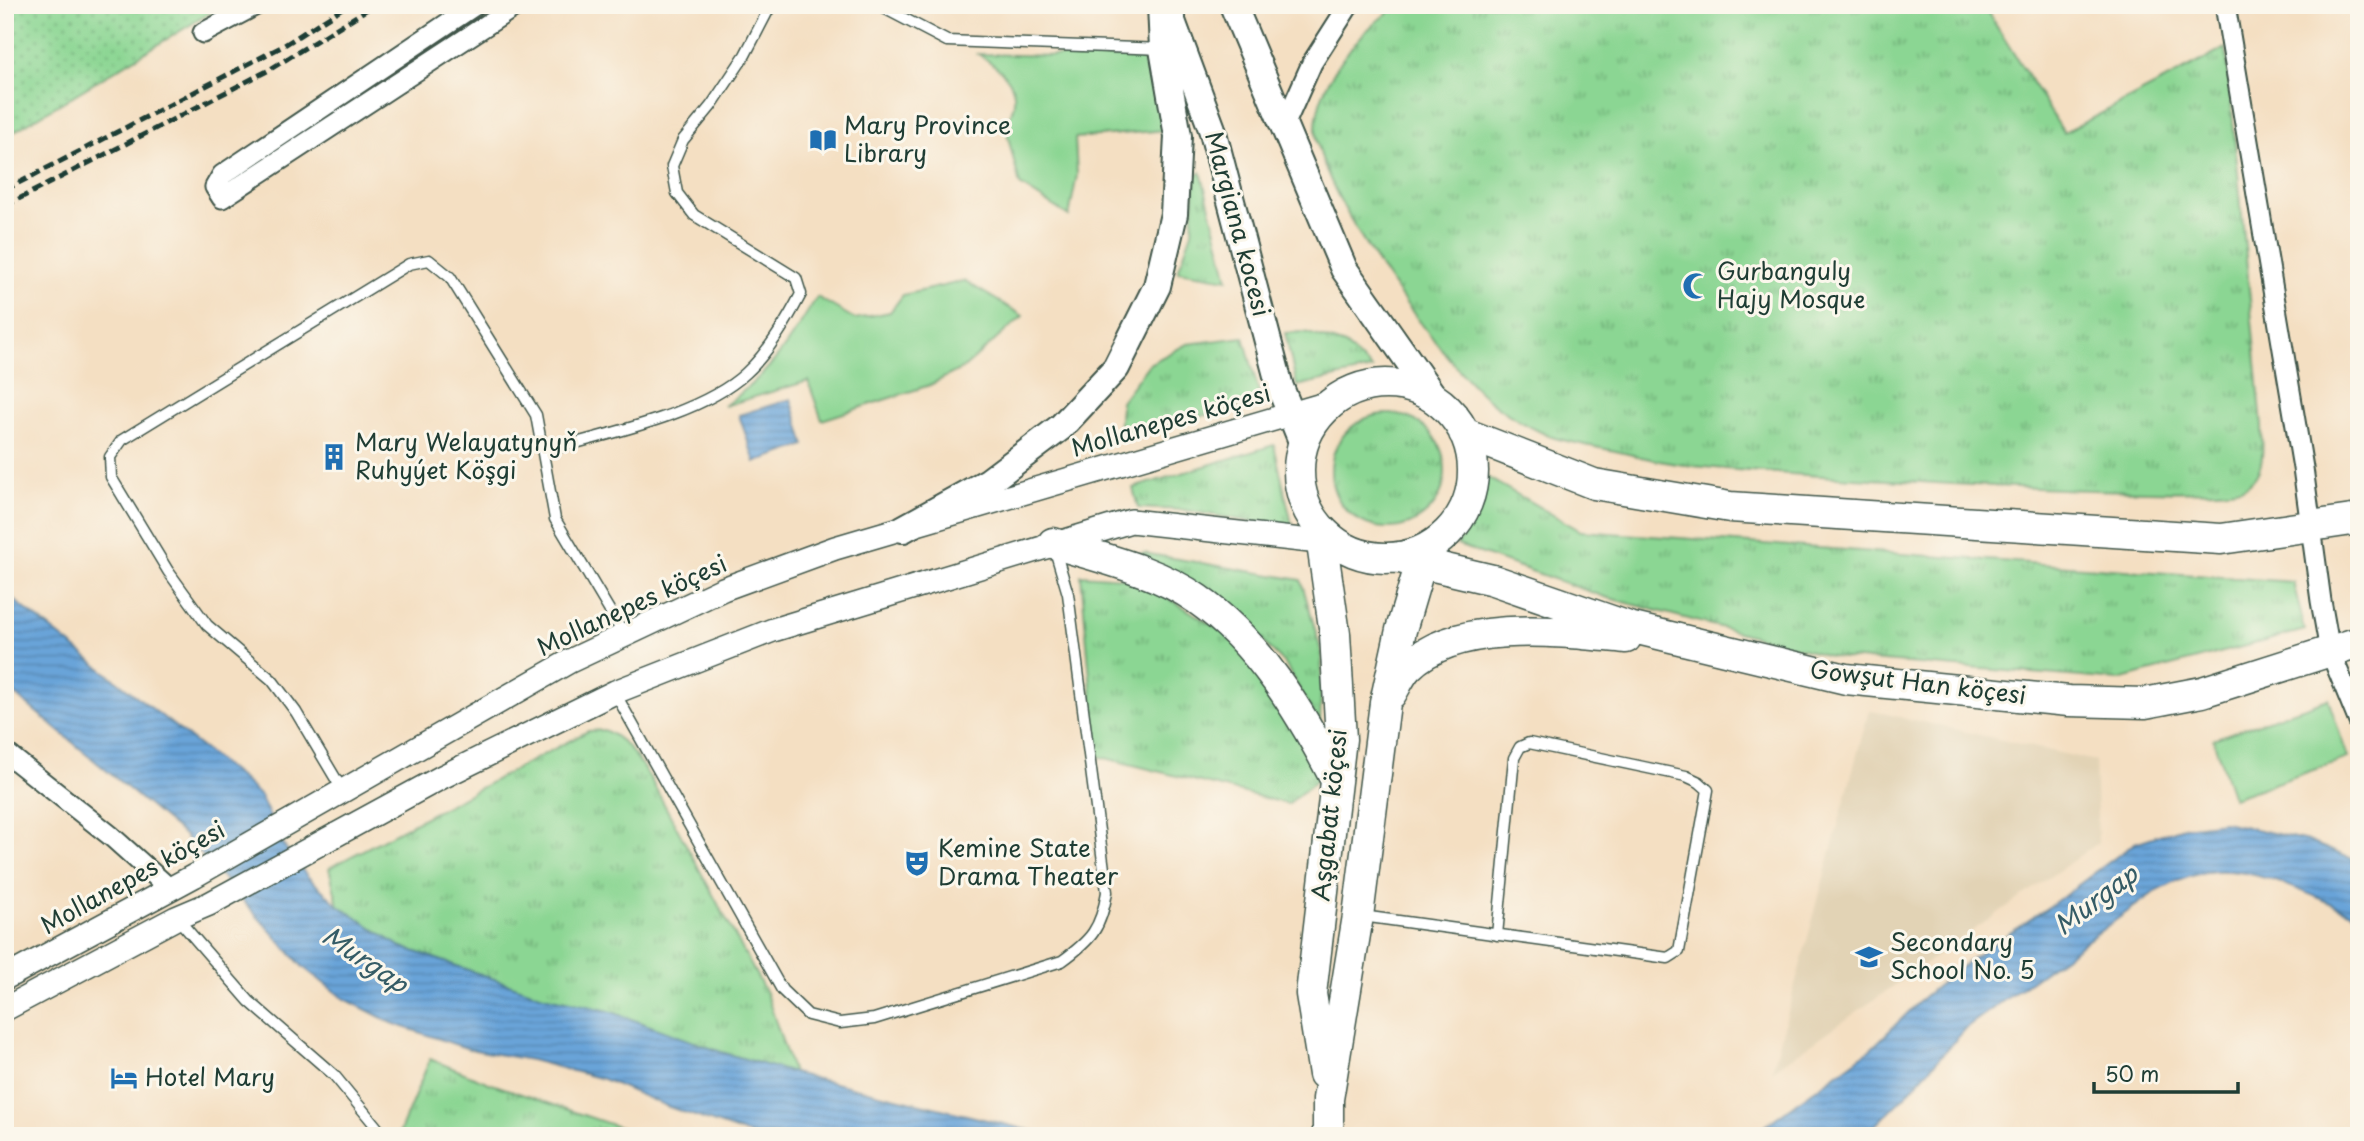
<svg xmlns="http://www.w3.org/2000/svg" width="2364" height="1141" viewBox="0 0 2364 1141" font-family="'Playpen Sans',sans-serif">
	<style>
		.built { fill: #e2d3b5 }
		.grass { fill: #8bd693; stroke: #558a64; stroke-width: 2 }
		.park { fill: url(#park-tufts); stroke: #558a64; stroke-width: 2 }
		.garden { fill: url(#garden-dots); stroke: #558a64; stroke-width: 2 }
		.water { fill: url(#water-rules); stroke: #447086; stroke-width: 2 }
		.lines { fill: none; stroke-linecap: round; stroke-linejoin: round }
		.service-casing { stroke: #3f5549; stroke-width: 13 }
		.minor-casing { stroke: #3f5549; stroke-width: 23 }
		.tertiary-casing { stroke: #3f5549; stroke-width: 26 }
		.secondary-casing { stroke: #3f5549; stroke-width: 30 }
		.primary-casing { stroke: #3f5549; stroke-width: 33 }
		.service { stroke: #fff; stroke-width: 10 }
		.minor { stroke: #fff; stroke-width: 19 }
		.tertiary { stroke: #fff; stroke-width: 23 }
		.secondary { stroke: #fff; stroke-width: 26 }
		.primary { stroke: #fff; stroke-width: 30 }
		.rail { stroke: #1f3d34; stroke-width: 5; stroke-dasharray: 10 5; stroke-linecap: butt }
		.labels { text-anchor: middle; stroke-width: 6; stroke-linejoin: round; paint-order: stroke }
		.poi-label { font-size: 24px; fill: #1f3d34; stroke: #fbf7ec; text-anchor: start }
		.street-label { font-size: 24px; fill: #1f3d34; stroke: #fbf7ec }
		.water-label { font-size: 26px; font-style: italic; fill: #355c66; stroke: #fbf7ec }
	</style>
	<defs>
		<pattern id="park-tufts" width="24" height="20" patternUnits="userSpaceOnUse" patternTransform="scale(1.75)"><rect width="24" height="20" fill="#8bd693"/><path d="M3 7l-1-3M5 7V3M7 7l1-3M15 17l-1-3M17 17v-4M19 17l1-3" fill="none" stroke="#71af79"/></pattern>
		<pattern id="garden-dots" width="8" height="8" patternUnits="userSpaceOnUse" patternTransform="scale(1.75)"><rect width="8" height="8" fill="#8bd693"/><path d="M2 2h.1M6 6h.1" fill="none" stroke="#71af79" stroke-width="1.8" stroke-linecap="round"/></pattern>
		<pattern id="water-rules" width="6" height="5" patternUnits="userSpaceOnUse" patternTransform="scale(1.75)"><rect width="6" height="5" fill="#69a4d9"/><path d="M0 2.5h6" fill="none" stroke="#5687b1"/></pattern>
	</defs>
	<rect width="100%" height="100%" fill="#fbf7ec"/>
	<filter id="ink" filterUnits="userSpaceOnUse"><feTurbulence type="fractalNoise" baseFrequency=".0143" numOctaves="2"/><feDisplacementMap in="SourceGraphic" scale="14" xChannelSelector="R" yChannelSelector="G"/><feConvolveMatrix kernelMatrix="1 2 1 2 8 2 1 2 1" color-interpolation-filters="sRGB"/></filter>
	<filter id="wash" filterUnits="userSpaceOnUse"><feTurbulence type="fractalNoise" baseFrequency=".00686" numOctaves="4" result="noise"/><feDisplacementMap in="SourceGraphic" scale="28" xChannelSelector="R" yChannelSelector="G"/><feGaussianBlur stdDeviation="1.57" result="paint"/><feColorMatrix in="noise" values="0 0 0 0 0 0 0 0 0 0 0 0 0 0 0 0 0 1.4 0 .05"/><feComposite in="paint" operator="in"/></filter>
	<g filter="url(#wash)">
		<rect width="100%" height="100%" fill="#f4dfc2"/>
		<path class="built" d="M1869 710 2095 761 2098 843 1772 1071Z"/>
		<path class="grass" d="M978 54 1142 58 1166 130 1075 138 1077 175 1069 216 1020 185 1005 125C1027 91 1007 72 978 54Z
			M965 281 1023 316 965 367 930 385 822 420 808 381 724 406C773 371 786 346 817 297L855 319 890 312 903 295Z
			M2328 699 2348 758 2233 798 2213 739Z"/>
		<path class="park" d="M1399 5H1983L2064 133 2226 48 2262 425C2262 446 2267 473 2246 486 2233 494 2166 491 2148 491 2055 490 1963 485 1870 479 1808 475 1746 472 1685 465 1657 462 1628 453 1600 448 1584 444 1565 442 1549 436 1525 425 1501 412 1482 394 1435 350 1315 190 1316 128 1317 80 1361 29 1399 5Z
			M1201 172 1228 279 1178 271 1192 232 1195 176Z
			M1305 332 1345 345 1372 369 1297 386 1285 333Z
			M1244 337 1261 400 1119 439 1121 401 1149 364 1187 344Z
			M1331 471a57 57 0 1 1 114 0a57 57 0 1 1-114 0Z
			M1274 445 1293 529 1185 510 1138 508 1133 488Z
			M1485 476 1581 531 2293 582 2305 630 2119 680 1833 657 1605 597 1457 545 1483 506Z
			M1143 553 1301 580 1322 654 1320 726 1285 664 1256 635 1123 560Z
			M1081 575 1125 578 1175 602 1231 637 1281 700 1318 779 1288 804 1097 756Z
			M604 730C627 740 636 757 650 778L766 993 793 1073 721 1052 609 1011 543 996 399 946 338 905 329 868 588 731Z
			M430 1059 489 1083 645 1136H398Z"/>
		<path class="garden" d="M5 5H223L5 137Z"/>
		<path class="water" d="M791 399 805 445 755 462 739 415Z
			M5 593 243 780 260 796 284 846 308 877 338 905 399 946 543 996 609 1011 721 1052 793 1073 1053 1136H753L669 1107 603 1079 531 1060 469 1049 392 1023 343 998 303 967 184 835 5 686Z
			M2224 822 2308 841 2359 862V915C2316 898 2253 864 2208 872 2188 875 2170 885 2152 894L1968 1026 1904 1097 1864 1136H1751L1871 1049 1924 997 1968 961 2050 906 2135 843 2184 827Z"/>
	</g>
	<g filter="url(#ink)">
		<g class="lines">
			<defs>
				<path id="service" d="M878 5 947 41 1163 49
					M543 452C604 434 700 416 746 373 769 352 787 321 801 294L796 278 694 215 677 193 672 166 683 140 711 106 745 55 771 5
					M615 693 782 990 808 1015 840 1023 874 1019 1062 961C1091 940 1101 929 1107 892L1068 594 1054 547
					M343 791 296 712 272 680 207 625 168 571 111 477 110 457 122 440 409 264 429 260 450 277 536 415 555 519 624 635
					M1362 916 1668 958 1679 951 1708 790 1699 782 1686 776 1529 743 1520 747 1514 758 1497 935
					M177 918 249 1001 334 1075 384 1136"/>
				<path id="minor" d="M475 5 222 175 215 187 222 198 517 5
					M2225 5 2303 468 2321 601 2330 651 2359 722
					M203 33 256 5
					M1284 126 1312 63 1349 5
					M5 752 111 836 170 889"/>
				<path id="tertiary" d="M5 978 194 876 570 661 723 589 835 548 1332 402
					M5 1009 176 918 209 904 442 777 615 692 773 630 1131 521 1337 544"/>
				<path id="secondary" d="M1233 5 1344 269 1436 400
					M1169 13 1212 129 1280 387 1303 444
					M903 529 988 482 1061 427 1116 368 1157 286 1174 214 1178 136 1163 49 1161 5"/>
				<path id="primary" d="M1299 471a87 87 0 1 1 174 0a87 87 0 1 1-174 0Z
					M1464 433 1594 484 1730 507 2221 539 2359 519
					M1320 530 1335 634 1341 739 1311 994 1324 1074
					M1053 543C1100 558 1156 570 1197 599 1260 643 1301 713 1336 780
					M1399 558 1493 580 1629 627 1846 679 2069 701 2145 703 2202 692 2359 642
					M1391 694C1396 686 1401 674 1408 667 1456 618 1564 632 1626 638
					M1328 1136V1099L1358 916 1385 703 1401 630 1425 549"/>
			</defs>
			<use href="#service" class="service-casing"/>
			<use href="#minor" class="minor-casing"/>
			<use href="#tertiary" class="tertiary-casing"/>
			<use href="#secondary" class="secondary-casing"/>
			<use href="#primary" class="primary-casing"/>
			<use href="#service" class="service"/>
			<use href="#minor" class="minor"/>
			<use href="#tertiary" class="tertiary"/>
			<use href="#secondary" class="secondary"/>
			<use href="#primary" class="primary"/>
			<path class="rail" d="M5 190 283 46 347 5
				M5 206 269 70 374 5"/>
		</g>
	</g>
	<defs>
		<symbol id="library-bare" viewBox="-9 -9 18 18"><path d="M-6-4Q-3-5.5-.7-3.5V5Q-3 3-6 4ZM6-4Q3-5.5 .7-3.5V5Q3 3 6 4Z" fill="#1f6fb2" stroke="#fbf7ec" stroke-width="2.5" paint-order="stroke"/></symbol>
		<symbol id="mosque-bare" viewBox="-9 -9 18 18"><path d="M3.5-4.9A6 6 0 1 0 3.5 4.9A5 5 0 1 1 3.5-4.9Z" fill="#1f6fb2" stroke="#fbf7ec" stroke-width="2.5" paint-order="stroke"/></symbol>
		<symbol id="building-bare" viewBox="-9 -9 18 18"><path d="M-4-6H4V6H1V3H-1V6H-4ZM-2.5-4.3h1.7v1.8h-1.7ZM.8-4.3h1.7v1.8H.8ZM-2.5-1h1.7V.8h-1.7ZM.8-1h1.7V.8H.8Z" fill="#1f6fb2" stroke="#fbf7ec" stroke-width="2.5" paint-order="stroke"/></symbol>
		<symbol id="theatre-bare" viewBox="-9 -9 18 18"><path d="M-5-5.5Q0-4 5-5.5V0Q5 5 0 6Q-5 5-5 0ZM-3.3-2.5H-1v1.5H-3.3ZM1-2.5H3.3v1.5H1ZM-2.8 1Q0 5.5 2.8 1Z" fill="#1f6fb2" stroke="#fbf7ec" stroke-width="2.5" paint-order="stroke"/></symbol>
		<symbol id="school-bare" viewBox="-9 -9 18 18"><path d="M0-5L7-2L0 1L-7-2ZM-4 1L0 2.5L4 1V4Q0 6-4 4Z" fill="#1f6fb2" stroke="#fbf7ec" stroke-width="2.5" paint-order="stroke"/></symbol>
		<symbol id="hotel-bare" viewBox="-9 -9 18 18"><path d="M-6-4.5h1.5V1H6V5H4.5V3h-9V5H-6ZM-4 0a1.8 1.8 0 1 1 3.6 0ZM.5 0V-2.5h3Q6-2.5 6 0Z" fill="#1f6fb2" stroke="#fbf7ec" stroke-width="2.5" paint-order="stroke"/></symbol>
	</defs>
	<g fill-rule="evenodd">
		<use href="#library-bare" x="804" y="121" width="38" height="38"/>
		<use href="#mosque-bare" x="1677" y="267" width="38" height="38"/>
		<use href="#building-bare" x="315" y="438" width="38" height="38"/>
		<use href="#theatre-bare" x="898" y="844" width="38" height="38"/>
		<use href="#school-bare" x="1850" y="938" width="38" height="38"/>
		<use href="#hotel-bare" x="105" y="1059" width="38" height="38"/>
	</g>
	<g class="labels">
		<g class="poi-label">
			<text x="844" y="134">Mary Province<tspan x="844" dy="28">Library</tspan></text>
			<text x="1717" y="280">Gurbanguly<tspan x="1717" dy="28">Hajy Mosque</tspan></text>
			<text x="355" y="451">Mary Welayatynyň<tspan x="355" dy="28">Ruhyýet Köşgi</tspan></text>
			<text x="938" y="857">Kemine State<tspan x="938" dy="28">Drama Theater</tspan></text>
			<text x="1890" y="951">Secondary<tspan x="1890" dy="28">School No. 5</tspan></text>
			<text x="145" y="1086">Hotel Mary</text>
		</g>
		<g class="street-label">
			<text transform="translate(1237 224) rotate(75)" y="8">Margiana kocesi</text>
			<text transform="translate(1171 421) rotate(-16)" y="8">Mollanepes köçesi</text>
			<text transform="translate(632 606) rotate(-25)" y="8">Mollanepes köçesi</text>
			<text transform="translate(1918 683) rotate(7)" y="8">Gowşut Han köçesi</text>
			<text transform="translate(1330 815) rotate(-84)" y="8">Aşgabat köçesi</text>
			<text transform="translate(133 878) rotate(-29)" y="8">Mollanepes köçesi</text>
		</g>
		<g class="water-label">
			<text transform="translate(2096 900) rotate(-37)" y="9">Murgap</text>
			<text transform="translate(365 960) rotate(34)" y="9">Murgap</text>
		</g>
	</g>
	<rect width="2364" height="1141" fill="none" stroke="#fbf7ec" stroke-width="28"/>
	<path d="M2094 1082v10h144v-10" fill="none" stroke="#1f3d34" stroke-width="3.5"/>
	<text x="2105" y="1082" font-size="21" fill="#1f3d34" stroke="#fbf7ec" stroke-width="5" paint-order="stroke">50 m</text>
</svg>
